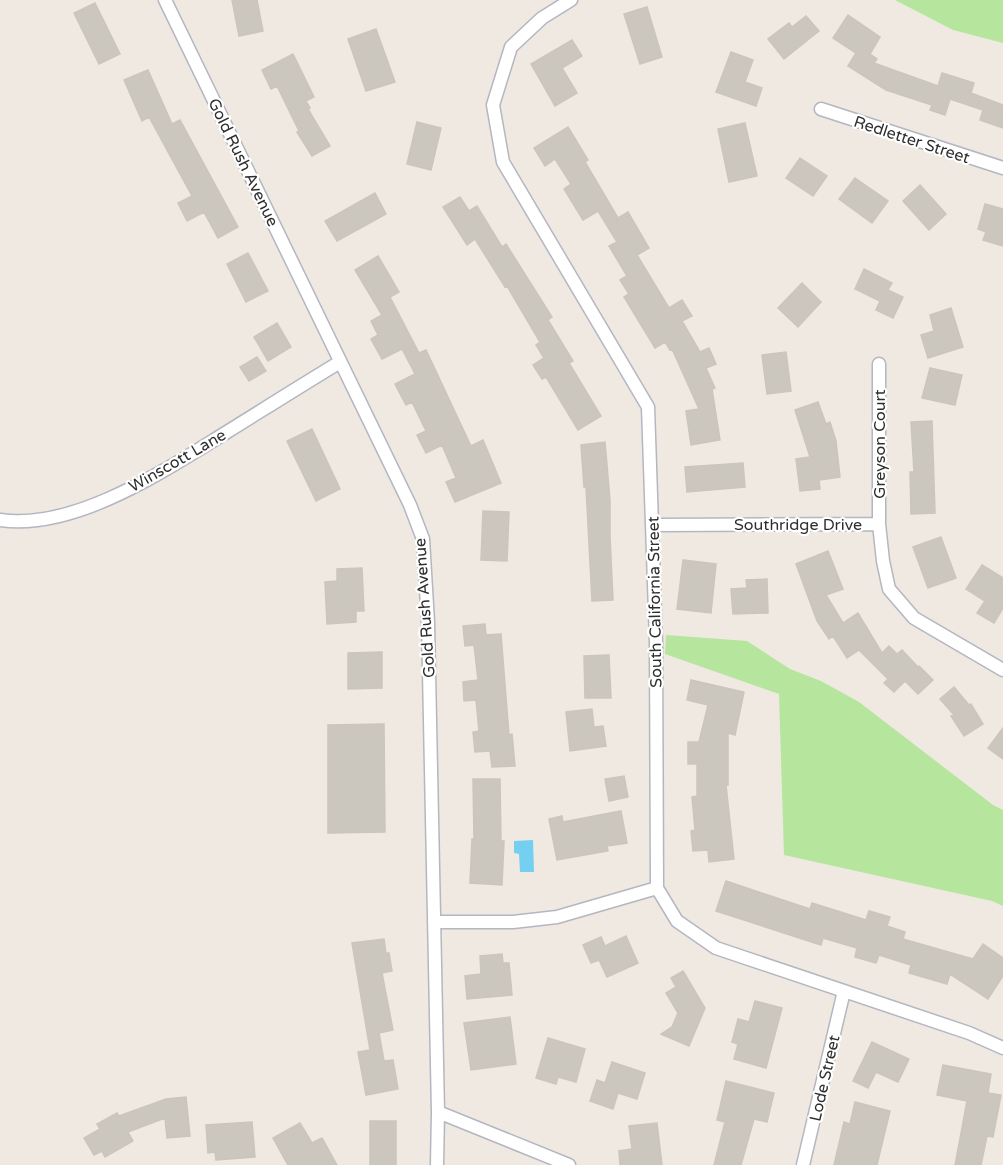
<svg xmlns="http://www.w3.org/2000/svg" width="1003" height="1165" viewBox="0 0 1003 1165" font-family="'Varela Round',sans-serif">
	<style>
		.green { fill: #b6e59e }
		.water { fill: #75cff0 }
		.building { fill: #cbc7bf; stroke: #cbc5ba; stroke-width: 1.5 }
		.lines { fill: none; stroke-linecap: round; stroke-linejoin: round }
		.minor-casing { stroke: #b4b7c1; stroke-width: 15 }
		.minor { stroke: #fff; stroke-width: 12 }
		.labels { text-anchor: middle; stroke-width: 4.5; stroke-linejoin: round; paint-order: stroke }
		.street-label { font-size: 16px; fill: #2e2e2e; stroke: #fff }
	</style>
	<rect width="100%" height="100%" fill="#efe9e1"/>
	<path class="green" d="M895 0H1003V43L953 30Z
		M666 635 747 641 790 669 821 681 859 702 993 805 1003 810V906L992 901 784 855 779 694 665 654Z"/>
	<path class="water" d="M533 840 534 872H520L519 854 514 853V841Z"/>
	<path class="building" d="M232 0H257L263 31 239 36Z
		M95 3 120 54 99 64 74 13Z
		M647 7 662 57 640 64 624 14Z
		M848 15 880 37 870 54 877 59 874 63 938 86 942 73 974 83 971 93 1003 105V128L980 120 983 110 950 99 945 115 930 110 932 105 886 90 848 66 856 53 833 38Z
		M806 16 819 31 784 59 768 39 789 23 792 27Z
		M376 29 395 82 366 91 348 39Z
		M572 40 582 56 562 68 577 93 555 106 531 64Z
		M731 52 753 60 745 82 762 88 756 106 716 92Z
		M293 54 314 97 306 101 310 108 308 109 330 146 312 156 297 132 299 131 277 86 271 89 262 70Z
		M148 70 172 124 180 120 238 227 218 238 204 212 187 221 178 203 192 196 149 117 142 121 124 80Z
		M417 122 441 128 431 170 407 164Z
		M745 123 757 176 729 182 718 129Z
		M568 127 588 160 585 162 618 218 628 212 649 248 637 255 669 308 682 300 692 316 682 321 700 352 709 348 716 364 706 368 715 388 712 389 720 440 691 445 686 411 699 409 672 349 670 350 665 342 655 348 624 297 629 294 620 280 627 276 609 246 617 242 598 211 583 220 564 189 571 184 555 159 545 166 534 148Z
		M800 158 827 176 813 196 786 178Z
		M855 178 888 201 872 223 839 199Z
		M920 185 946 214 929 230 903 201Z
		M375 193 386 214 337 241 325 221Z
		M460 197 469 211 477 206 502 247 506 244 552 317 548 320 573 361 569 363 601 416 578 430 546 377 542 379 533 365 544 358 536 345 540 342 507 286 505 287 475 239 467 245 443 207Z
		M985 204 1003 209V246L983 240 986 232 978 229Z
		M248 253 268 291 246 302 227 264Z
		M378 256 399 292 390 297 419 353 426 350 471 446 483 440 501 483 455 502 446 482 456 478 442 445 426 453 417 435 426 431 412 402 406 405 395 384 415 374 402 349 382 359 371 339 378 335 371 321 382 315 355 270Z
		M864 269 892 283 888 290 903 297 893 318 876 310 880 301 855 289Z
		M802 283 821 302 798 327 778 308Z
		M951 308 963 347 928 358 921 335 934 331 930 315Z
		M277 323 291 347 268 361 254 337Z
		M786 352 791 391 767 394 762 355Z
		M257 357 266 371 249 381 240 367Z
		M930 368 962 375 955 405 922 398Z
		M818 402 826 424 830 422 836 441 840 477 819 480 820 489 800 491 796 459 810 457 795 410Z
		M932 421 935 513 911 514 910 472H914L911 422Z
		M312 429 340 489 316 501 287 441Z
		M605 442 610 500V536L613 600 592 601 586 487H584L581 445Z
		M743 463 745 487 687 492 685 467Z
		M483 511 509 512 507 561 481 560Z
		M941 537 956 578 928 588 913 547Z
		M828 551 843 589 826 595 843 623 858 613 882 653 889 646 897 654 902 650 918 667 919 666 933 680 918 694 905 681 894 692 884 683 888 679 859 650 847 658 833 636 829 639 817 621 796 564Z
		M683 560 716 564 711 613 677 609Z
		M982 565 1003 578V608L994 623 977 613 985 601 966 589Z
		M362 568 364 611H356V622L327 624 325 582 337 581V569Z
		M767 579 768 613 733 614 731 589 747 588 746 580Z
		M485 624 486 635 501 634 509 735 512 734 515 766 492 767 490 751 475 752 473 732 479 731 476 700 464 701 463 682 478 680 474 645 465 646 463 626Z
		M382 652V688L348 689V653Z
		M609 655 611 698H585L584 656Z
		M691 680 744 692 735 735 728 733V785H726L734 859 709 862 708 850 693 851 691 831 695 830 692 797 697 796V764H688V742H699L708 705 687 700Z
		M954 687 969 705 971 704 983 724 964 736 951 716 954 715 940 699Z
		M592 709 594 727 603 726 606 746 570 751 566 712Z
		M384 724 385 832 328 833V725Z
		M1003 728V759L988 748Z
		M624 776 628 797 609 801 605 779Z
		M473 779H500L501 841H504L502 885 470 883 472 839H474Z
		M621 811 627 843 607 846 608 851 557 860 549 819 562 816 563 822Z
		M726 881 810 909 812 903 866 920 869 911 890 917 887 926 905 932 903 939 973 959 983 944 1003 958V976L988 999 950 974 947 984 909 973 911 965 879 955 876 963 855 957 857 948 823 938 821 945 716 911Z
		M626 936 638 963 607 977 599 960 591 963 583 945 601 937 605 946Z
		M384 939 386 953H389L392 971 382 973 393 1030 379 1033 384 1061 393 1060 398 1089 366 1095 358 1052 370 1050 352 943Z
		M502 954 503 963H509L512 995 467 999 465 976 481 974 480 956Z
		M683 971 705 1008 689 1046 661 1034 672 1027 678 1013 666 993 676 987 671 978Z
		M755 1001 782 1008 766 1068 734 1059 738 1044 732 1042 738 1019 749 1022Z
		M510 1017 516 1064 471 1070 464 1023Z
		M548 1038 585 1049 576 1082 558 1077 556 1084 536 1078Z
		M872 1042 909 1059 898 1082 876 1072 868 1088 853 1081Z
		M612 1062 645 1073 637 1099 618 1093 613 1109 590 1101 597 1080 605 1083Z
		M943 1065 991 1074 988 1093 1001 1095 993 1137 987 1136 981 1165H955L967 1101 937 1095Z
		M726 1081 774 1093 767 1122 754 1119 741 1165H714L725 1122 717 1120Z
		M186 1097 190 1136 167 1138 165 1118 128 1132 133 1141 105 1157 102 1151 94 1155 84 1138 100 1129 97 1124 117 1113 119 1116 166 1099Z
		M855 1102 890 1111 877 1165H834L844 1122 850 1124Z
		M370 1121H396V1165H370Z
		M252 1122 255 1157 216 1160 215 1152 208 1153 206 1125Z
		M300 1123 312 1143 322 1138 337 1165H288L273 1138Z
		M657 1123 662 1165H620L619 1151 632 1149 629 1126Z"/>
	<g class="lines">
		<defs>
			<path id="minor" d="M165 0 410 505 423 539 428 622 438 1112 437 1165
				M571 0 542 18 511 47 493 105 503 162 648 407 656 642 657 888 677 921 716 948 969 1033 1003 1048
				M821 109 1003 168
				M879 364V524L883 561 889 589 914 618 1003 670
				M0 520C75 531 165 470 227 432 264 409 302 385 340 362
				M653 525 879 524
				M434 922H513L557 917 657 888
				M438 1112 569 1165
				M803 1165 844 991"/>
		</defs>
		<use href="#minor" class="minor-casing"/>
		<use href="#minor" class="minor"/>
	</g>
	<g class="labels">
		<g class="street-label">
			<text transform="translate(912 139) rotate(18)" y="6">Redletter Street</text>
			<text transform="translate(244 162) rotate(64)" y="6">Gold Rush Avenue</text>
			<text transform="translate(879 444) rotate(-90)" y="6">Greyson Court</text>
			<text transform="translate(177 460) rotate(-30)" y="6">Winscott Lane</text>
			<text x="798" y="530">Southridge Drive</text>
			<text transform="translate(654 602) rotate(-91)" y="6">South California Street</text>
			<text transform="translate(424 608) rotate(-94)" y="6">Gold Rush Avenue</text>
			<text transform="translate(824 1078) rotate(-77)" y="6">Lode Street</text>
		</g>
	</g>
</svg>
